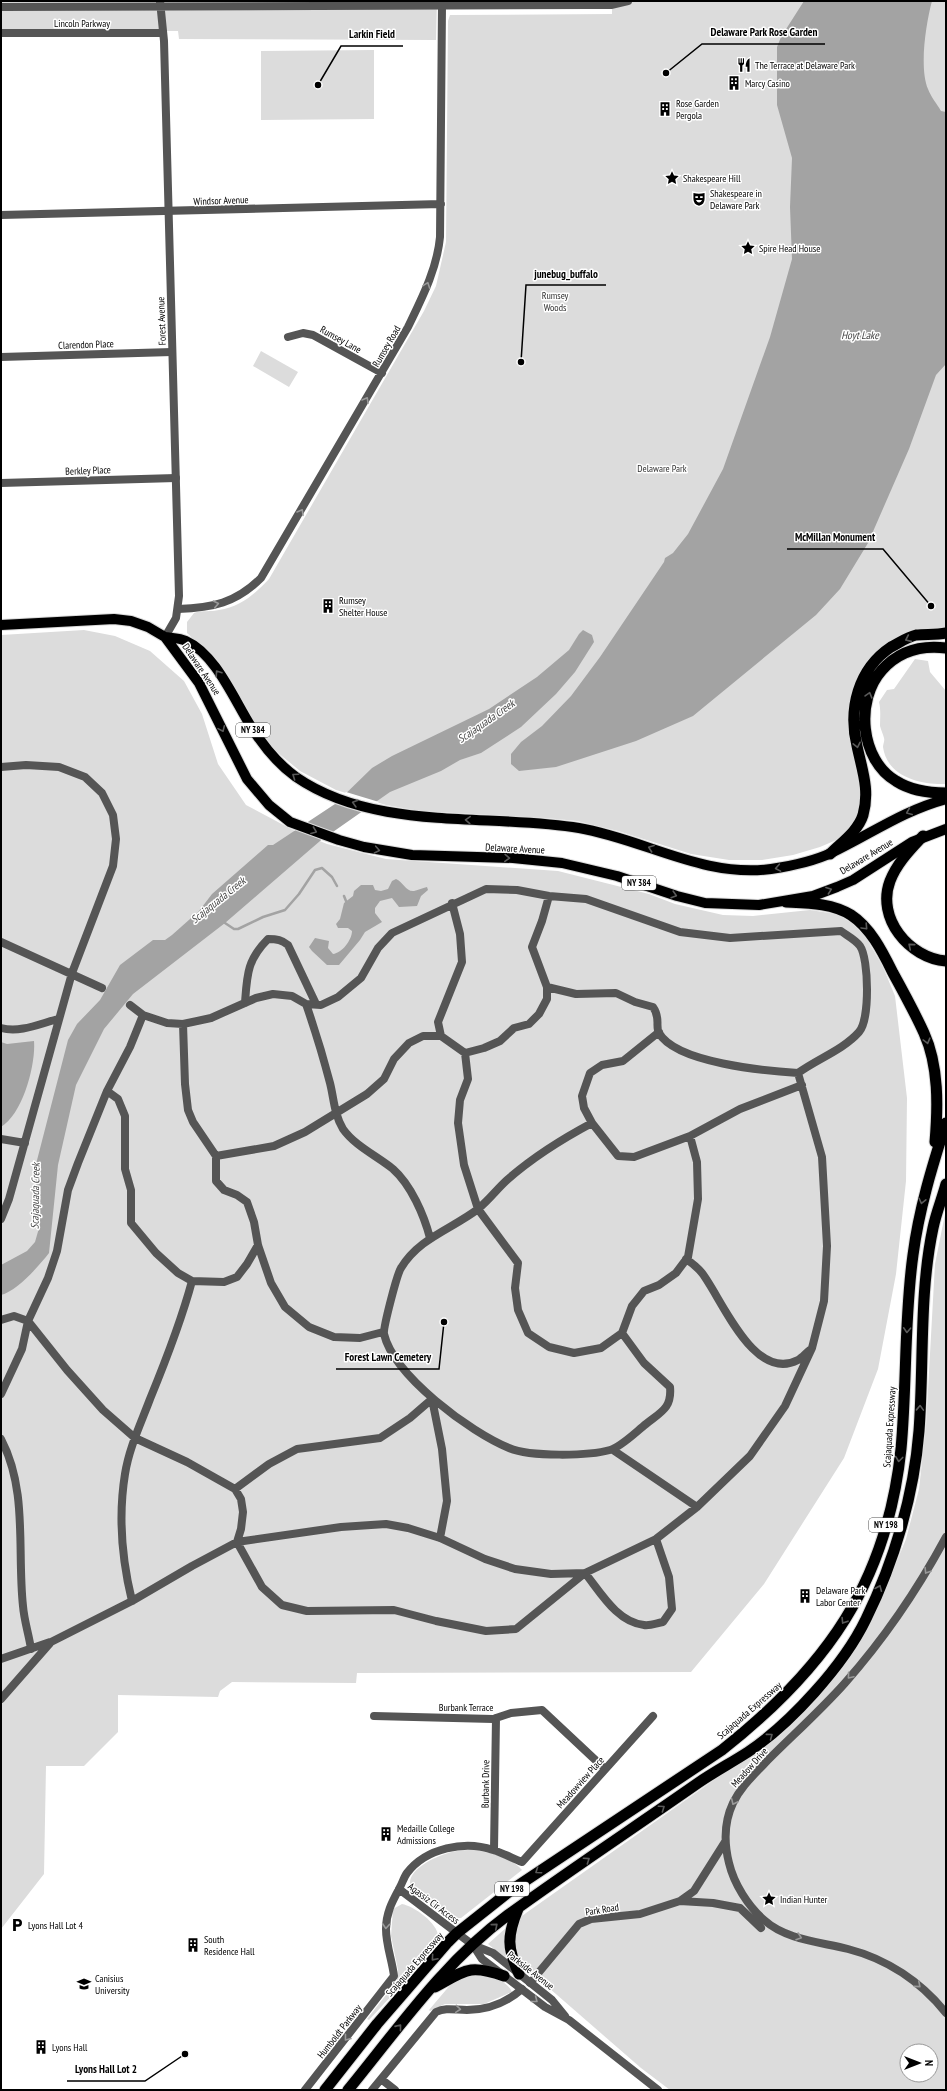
<svg xmlns="http://www.w3.org/2000/svg" width="947" height="2091" viewBox="0 0 947 2091" font-family="'PT Sans Narrow',sans-serif">
	<style>
		.green { fill: #dcdcdc; fill-rule: evenodd }
		.water { fill: #a3a3a3 }
		.pier { fill: #fff }
		.lines { fill: none; stroke-linecap: round; stroke-linejoin: round }
		.stream { stroke: #a3a3a3; stroke-width: 2.5 }
		.primary-casing { stroke: #dbdbdb; stroke-width: 12 }
		.trunk-casing { stroke: #dbdbdb; stroke-width: 13 }
		.minor { stroke: #555; stroke-width: 8 }
		.tertiary { stroke: #555; stroke-width: 8 }
		.primary { stroke: #000; stroke-width: 10 }
		.trunk { stroke: #000; stroke-width: 11 }
		.oneway { stroke: #999 }
		.oneway2 { stroke: #595959 }
		.labels { text-anchor: middle; stroke-width: 3; stroke-linejoin: round; paint-order: stroke }
		.shield { fill: #fff; stroke: #4c4c4c; stroke-width: 1 }
		.shield-label { font-size: 9px; font-weight: bold; fill: #000 }
		.street-label { font-size: 10px; fill: #000; stroke: #fff }
		.poi-label { font-size: 10px; fill: #000; stroke: #fff; text-anchor: start }
		.park-label { font-size: 10px; fill: #333; stroke: #fff }
		.water-label { font-size: 11px; font-style: italic; fill: #444; stroke: #fff }
		.leader { fill: none; stroke: #000; stroke-width: 1.5 }
		.callout-dot { fill: #000; stroke: #fff; stroke-width: 1.5 }
		.callout-label { font-size: 11px; text-anchor: middle; font-weight: bold; fill: #000; stroke: #fff; stroke-width: 3; stroke-linejoin: round; paint-order: stroke }
	</style>
	<rect width="100%" height="100%" fill="#fff"/>
	<path class="green" d="M1 1H437L436 40 179 39 178 31H1Z
		M612 1H946V629L918 633 861 672 854 685 850 701 849 732 864 785 857 821 841 838 820 847 793 855 762 860H729L691 854 618 831 577 821 546 818 420 811 386 805 336 790 300 771 272 748 203 648 187 633V622L194 613C202 610 211 612 219 610 240 607 255 594 269 579L424 311 436 286 446 242 448 21 450 15 612 14Z
		M374 50V119L261 120V51Z
		M261 351 298 372 289 387 253 366Z
		M84 630 115 636 150 651 184 681 202 714 218 764 246 805 293 830 327 844 386 859 558 871 649 894 675 904 723 915 753 916 810 910 836 914 852 923 865 936 883 967 895 996 907 1098 906 1181 896 1274 878 1369 844 1458 764 1584 691 1672 357 1673 356 1683 232 1682 220 1691 218 1697 118 1695V1732L84 1766H46L44 1874 1 1929V635Z
		M915 659 928 661 930 672 946 691V784C921 785 887 777 883 747 883 744 885 741 884 738 883 734 881 730 880 726 880 718 881 710 879 702L887 690 894 689Z
		M946 1209V2090H670L641 2068 518 1961 512 1942 521 1917 526 1913 772 1739 870 1620 885 1590 906 1539 919 1489 926 1426 935 1264ZM907 2051H931V2075H907Z
		M474 1850C490 1852 512 1858 522 1870L461 1918H449L412 1890C401 1871 438 1855 452 1852 460 1850 467 1850 474 1850Z
		M402 1904C414 1906 441 1925 438 1939L411 1975 369 2020 367 2019 397 1981 398 1970 391 1936 393 1909Z
		M507 1927 510 1962 488 1944Z
		M464 1974C480 1975 505 1976 512 1992L484 2004H445L430 2011 429 2010 451 1984Z"/>
	<path class="water" d="M804 1H932C926 23 919 68 928 89 931 97 937 104 941 111L946 112V364L936 375 909 449 868 543 840 589 816 615 693 716 636 741 556 767 519 771 511 764V754L521 742 542 726 571 696 600 657 664 562 665 558 673 553 688 534 723 469 770 337 792 259 790 207 792 158 777 105V47L781 37Z
		M583 630 592 635 594 642 575 672 556 694 521 727 481 753 460 760 441 771 390 792 320 841 225 923 133 994 104 1029 76 1085 58 1165 49 1253C39 1266 17 1291 1 1295V1265L27 1251 35 1242 39 1228 35 1168 68 1040 77 1024 100 1000 120 965 153 940H165L172 935 199 911 212 894 268 845H273L335 804 372 768 392 756 489 709 537 677 569 650 579 634Z
		M396 879C403 882 406 892 414 891 419 890 422 888 427 887L428 890 421 896 417 906 399 907 392 898 380 901 375 908V913L382 922 365 932 360 940 339 965H327L312 951 309 947 315 938 329 941 328 948 333 954C342 953 352 940 352 931L348 928H338L336 924 340 919 344 903 353 896 354 891 361 885H373L375 890 381 891 388 889 392 881Z
		M34 1041C36 1064 23 1114 1 1127V1042L7 1044Z"/>
	<path class="pier" d="M346 792 379 802 365 812 333 803Z"/>
	<g class="lines">
		<path class="stream" d="M344 896 346 901
			M225 923 234 929H238L263 917 285 910 299 894 315 870 322 868 332 877 337 886"/>
		<defs>
			<path id="primary" d="M1 625 114 619 131 621 148 627 165 637 199 683 247 779 269 805 290 822 339 840 364 847 412 855 513 858 562 863 617 876 677 896 705 903 759 905 813 896 837 887 853 880 912 842 946 829
				M165 637C172 638 180 638 186 641 216 654 235 702 252 728 264 747 278 764 296 777 376 832 488 813 579 828 644 839 703 878 771 869 791 866 812 862 831 853 871 834 902 811 946 799"/>
			<path id="trunk" d="M946 648C922 645 899 651 882 670 855 700 860 760 896 781 910 790 930 793 946 793
				M923 836C910 850 897 863 890 881 876 918 909 958 946 961
				M830 854C842 842 858 831 863 815 870 790 862 770 857 746 848 709 858 669 891 647 899 643 907 637 916 635 926 634 936 635 946 633
				M786 902C807 903 832 903 851 915 871 928 883 953 893 973 904 993 915 1013 924 1033 939 1066 938 1107 935 1142
				M518 1909C507 1936 507 1948 519 1974
				M435 1987C466 1970 469 1964 504 1976
				M325 2090 377 2024 448 1942 457 1933 510 1891 722 1750C826 1668 887 1583 901 1449 907 1384 904 1319 913 1255 919 1209 932 1167 946 1123
				M348 2090C398 2029 444 1962 508 1915 570 1870 635 1827 698 1783 714 1772 731 1763 748 1752 790 1724 844 1665 866 1619 894 1562 914 1495 919 1431 924 1364 919 1294 933 1228 936 1213 942 1199 946 1184"/>
		</defs>
		<use href="#primary" class="primary-casing"/>
		<use href="#trunk" class="trunk-casing"/>
		<path class="minor" d="M1 33H163
			M1 215 441 204
			M288 337 303 333 313 335 382 373
			M1 357 172 352
			M1 483 176 478
			M178 609C212 608 236 603 261 578L408 327C422 298 437 269 440 237L442 5
			M1 767 26 765 59 767 85 777 102 793 113 815 116 839 113 866 72 973 9 1199 1 1219
			M452 903 460 934 462 962 438 1022 441 1036 465 1053 484 1048 500 1041 514 1028 529 1024 539 1014 547 999V987L532 947 542 921 549 896
			M1 942 102 988
			M547 987 576 994 616 993 635 1002 653 1007C661 1018 655 1026 659 1033 676 1063 766 1071 798 1073
			M245 1003C247 975 247 960 268 939 277 939 282 940 288 945L316 1004
			M306 1004C315 1030 323 1056 330 1083 334 1099 334 1114 343 1129 355 1146 377 1156 393 1169 411 1185 424 1215 430 1238
			M183 1024 185 1084 188 1110 193 1122 216 1156V1181L224 1190 237 1195 247 1202 254 1222 258 1245 271 1283 285 1307 309 1327 334 1337 360 1338 383 1332
			M1 1028C20 1033 39 1024 58 1019
			M659 1032 623 1061 602 1065 590 1073 582 1096 584 1108 592 1123 618 1156 634 1157 690 1136 740 1109 802 1085
			M465 1053 468 1079 460 1100 458 1123 464 1165 478 1209 518 1263 515 1288 518 1310 528 1333 549 1347 574 1353 601 1348 622 1333 632 1306 644 1291 659 1285 676 1273 688 1257 698 1199 697 1162 690 1136
			M107 1091 118 1099 125 1116V1169L131 1190V1223L156 1253 178 1273 192 1281 224 1282 237 1277 247 1264 258 1245
			M592 1123C562 1139 533 1157 507 1180 497 1189 489 1200 478 1209 452 1229 419 1238 401 1268 397 1274 383 1328 384 1334 394 1376 470 1432 509 1448 530 1457 589 1456 610 1450 621 1447 637 1431 646 1424 661 1412 672 1408 670 1387L644 1363 622 1333
			M1 1139 25 1143
			M216 1156 274 1146 305 1132 367 1094 384 1079 394 1059 409 1043 423 1036H441
			M686 1259C692 1263 698 1268 702 1273 722 1299 754 1383 798 1360 802 1358 806 1353 810 1350
			M1 1320 14 1316 28 1321 48 1278 57 1251 68 1190 78 1163 107 1091 130 1047 143 1015
			M28 1321 67 1370 103 1410 135 1438 187 1462 235 1489 241 1499 243 1512 241 1529 237 1542 262 1587 282 1605 307 1611 394 1610 436 1621 486 1631 516 1629 585 1573C601 1593 617 1622 644 1625 650 1626 657 1623 663 1622L672 1609 669 1577 656 1539
			M1 1394 22 1349 28 1321
			M432 1399 442 1449 447 1501 440 1538
			M1 1439C28 1490 17 1551 23 1606 24 1620 29 1635 31 1649
			M613 1450 697 1507
			M235 1489 269 1464 297 1449 380 1438 410 1418 432 1399
			M946 1537C918 1589 884 1639 845 1683 821 1710 793 1735 767 1761 755 1774 741 1786 733 1803 724 1822 724 1843 729 1863 734 1884 748 1906 764 1920 786 1940 821 1942 848 1949 887 1959 921 1982 946 2013
			M132 1601C122 1560 118 1517 125 1474 129 1448 141 1423 150 1399 166 1360 181 1322 192 1281
			M1 1659 50 1642
			M1 1699 51 1642 132 1601 192 1566 237 1542 341 1527 386 1524 408 1528 440 1538 485 1559 515 1569 551 1574 585 1573 656 1539 697 1507 750 1456 785 1406 812 1348 824 1301 827 1246 822 1157 798 1073C817 1059 843 1050 859 1032 870 1020 869 959 860 946 856 940 846 935 841 931L730 938 680 932 586 899 549 896 517 890 486 889 392 933 378 948 361 978 338 997 321 1005 306 1004 292 996 273 994 256 998 211 1018 183 1024 167 1023 143 1015 130 1005
			M374 1716 493 1719 511 1713 542 1710 605 1769
			M494 1850 496 1718
			M399 1889 457 1933
			M680 1901 694 1891 725 1842
			M530 1983 579 1924 591 1919 640 1914 680 1901 713 1903 740 1908 761 1928
			M381 2079 395 2090
			M305 2090 394 1976C392 1960 386 1945 386 1929 386 1913 392 1902 399 1889 402 1884 404 1877 407 1873 426 1848 465 1840 493 1850 503 1853 512 1858 522 1862L653 1716
			M372 2090 436 2012C446 2007 455 2010 467 2010 488 2010 506 2003 522 1989"/>
		<path class="tertiary" d="M160 1 164 41 179 596 176 618 165 637
			M1 7 589 5H611L628 1
			M457 1933 473 1945 493 1953 552 2000 565 2016
			M473 1945 482 1959 545 2007 569 2020 658 2090"/>
		<use href="#primary" class="primary"/>
		<use href="#trunk" class="trunk"/>
	</g>
	<defs><path id="oneway-chevron" d="M-2-3.5L2.5 0L-2 3.5" fill="none" stroke-width="1.6" stroke-linecap="round" stroke-linejoin="round"/></defs>
	<g class="oneway">
		<use href="#oneway-chevron" transform="translate(427 285) rotate(-70)"/>
		<use href="#oneway-chevron" transform="translate(366 400) rotate(-60)"/>
		<use href="#oneway-chevron" transform="translate(301 512) rotate(-60)"/>
		<use href="#oneway-chevron" transform="translate(216 604) rotate(-12)"/>
		<use href="#oneway-chevron" transform="translate(927 1571) rotate(122)"/>
		<use href="#oneway-chevron" transform="translate(850 1676) rotate(130)"/>
		<use href="#oneway-chevron" transform="translate(734 1802) rotate(115)"/>
		<use href="#oneway-chevron" transform="translate(386 1926) rotate(94)"/>
		<use href="#oneway-chevron" transform="translate(799 1937) rotate(19)"/>
		<use href="#oneway-chevron" transform="translate(918 1985) rotate(41)"/>
		<use href="#oneway-chevron" transform="translate(535 2000) rotate(38)"/>
		<use href="#oneway-chevron" transform="translate(458 2009) rotate(5)"/>
		<use href="#oneway-chevron" transform="translate(347 2038) rotate(128)"/>
	</g>
	<g class="oneway2">
		<use href="#oneway-chevron" transform="translate(908 639) rotate(156)"/>
		<use href="#oneway-chevron" transform="translate(218 673) rotate(-124)"/>
		<use href="#oneway-chevron" transform="translate(869 695) rotate(-74)"/>
		<use href="#oneway-chevron" transform="translate(222 729) rotate(66)"/>
		<use href="#oneway-chevron" transform="translate(857 745) rotate(78)"/>
		<use href="#oneway-chevron" transform="translate(295 776) rotate(-145)"/>
		<use href="#oneway-chevron" transform="translate(355 803) rotate(-164)"/>
		<use href="#oneway-chevron" transform="translate(909 812) rotate(157)"/>
		<use href="#oneway-chevron" transform="translate(468 820) rotate(-177)"/>
		<use href="#oneway-chevron" transform="translate(314 831) rotate(21)"/>
		<use href="#oneway-chevron" transform="translate(651 848) rotate(-160)"/>
		<use href="#oneway-chevron" transform="translate(377 850) rotate(11)"/>
		<use href="#oneway-chevron" transform="translate(507 858) rotate(2)"/>
		<use href="#oneway-chevron" transform="translate(778 868) rotate(170)"/>
		<use href="#oneway-chevron" transform="translate(829 890) rotate(-20)"/>
		<use href="#oneway-chevron" transform="translate(674 895) rotate(17)"/>
		<use href="#oneway-chevron" transform="translate(865 927) rotate(47)"/>
		<use href="#oneway-chevron" transform="translate(911 946) rotate(-140)"/>
		<use href="#oneway-chevron" transform="translate(927 1041) rotate(75)"/>
		<use href="#oneway-chevron" transform="translate(922 1201) rotate(103)"/>
		<use href="#oneway-chevron" transform="translate(907 1330) rotate(93)"/>
		<use href="#oneway-chevron" transform="translate(920 1408) rotate(-88)"/>
		<use href="#oneway-chevron" transform="translate(899 1459) rotate(97)"/>
		<use href="#oneway-chevron" transform="translate(879 1588) rotate(-67)"/>
		<use href="#oneway-chevron" transform="translate(844 1621) rotate(122)"/>
		<use href="#oneway-chevron" transform="translate(770 1736) rotate(-37)"/>
		<use href="#oneway-chevron" transform="translate(662 1808) rotate(-35)"/>
		<use href="#oneway-chevron" transform="translate(587 1860) rotate(-34)"/>
		<use href="#oneway-chevron" transform="translate(538 1871) rotate(145)"/>
		<use href="#oneway-chevron" transform="translate(495 1926) rotate(-40)"/>
		<use href="#oneway-chevron" transform="translate(434 1958) rotate(131)"/>
		<use href="#oneway-chevron" transform="translate(399 2027) rotate(-51)"/>
	</g>
	<defs>
		<symbol id="restaurant-bare" viewBox="-9 -9 18 18"><path d="M-5-6h1v4h1v-4h1v4h1v-4h1v5L-1.5 .5V6h-2V.5L-5-1ZM5-6V6H3V1.5H1.5Q1.5-4 5-6Z" fill="#000" stroke="#fff" stroke-width="2.5" paint-order="stroke"/></symbol>
		<symbol id="building-bare" viewBox="-9 -9 18 18"><path d="M-4-6H4V6H1V3H-1V6H-4ZM-2.5-4.3h1.7v1.8h-1.7ZM.8-4.3h1.7v1.8H.8ZM-2.5-1h1.7V.8h-1.7ZM.8-1h1.7V.8H.8Z" fill="#000" stroke="#fff" stroke-width="2.5" paint-order="stroke"/></symbol>
		<symbol id="sight-bare" viewBox="-9 -9 18 18"><path d="M0-6L1.8-2.2L6-1.7L2.9 1.2L3.7 5.4L0 3.3L-3.7 5.4L-2.9 1.2L-6-1.7L-1.8-2.2Z" fill="#000" stroke="#fff" stroke-width="2.5" paint-order="stroke"/></symbol>
		<symbol id="theatre-bare" viewBox="-9 -9 18 18"><path d="M-5-5.5Q0-4 5-5.5V0Q5 5 0 6Q-5 5-5 0ZM-3.3-2.5H-1v1.5H-3.3ZM1-2.5H3.3v1.5H1ZM-2.8 1Q0 5.5 2.8 1Z" fill="#000" stroke="#fff" stroke-width="2.5" paint-order="stroke"/></symbol>
		<symbol id="parking-bare" viewBox="-9 -9 18 18"><path d="M-3.5-5.5H1a3.5 3.5 0 0 1 0 7H-1V5.5H-3.5ZM-1-3.4V-.6H.8a1.4 1.4 0 0 0 0-2.8Z" fill="#000" stroke="#fff" stroke-width="2.5" paint-order="stroke"/></symbol>
		<symbol id="university-bare" viewBox="-9 -9 18 18"><path d="M0-5L7-2L0 1L-7-2ZM-4 1L0 2.5L4 1V4Q0 6-4 4Z" fill="#000" stroke="#fff" stroke-width="2.5" paint-order="stroke"/></symbol>
	</defs>
	<g fill-rule="evenodd">
		<use href="#restaurant-bare" x="734" y="55" width="20" height="20"/>
		<use href="#building-bare" x="724" y="73" width="20" height="20"/>
		<use href="#building-bare" x="655" y="99" width="20" height="20"/>
		<use href="#sight-bare" x="662" y="168" width="20" height="20"/>
		<use href="#theatre-bare" x="689" y="189" width="20" height="20"/>
		<use href="#sight-bare" x="738" y="238" width="20" height="20"/>
		<use href="#building-bare" x="318" y="596" width="20" height="20"/>
		<use href="#building-bare" x="795" y="1586" width="20" height="20"/>
		<use href="#building-bare" x="376" y="1824" width="20" height="20"/>
		<use href="#sight-bare" x="759" y="1889" width="20" height="20"/>
		<use href="#parking-bare" x="7" y="1915" width="20" height="20"/>
		<use href="#building-bare" x="183" y="1935" width="20" height="20"/>
		<use href="#university-bare" x="74" y="1974" width="20" height="20"/>
		<use href="#building-bare" x="31" y="2037" width="20" height="20"/>
	</g>
	<g class="labels">
		<g class="shield">
			<rect x="236" y="723" width="34" height="14" rx="3"/>
			<rect x="622" y="876" width="34" height="14" rx="3"/>
			<rect x="869" y="1518" width="34" height="14" rx="3"/>
			<rect x="495" y="1882" width="34" height="14" rx="3"/>
		</g>
		<g class="shield-label">
			<text x="253" y="733">NY 384</text>
			<text x="639" y="886">NY 384</text>
			<text x="886" y="1528">NY 198</text>
			<text x="512" y="1892">NY 198</text>
		</g>
		<g class="street-label">
			<text x="82" y="27">Lincoln Parkway</text>
			<text transform="translate(221 200) rotate(-2)" y="4">Windsor Avenue</text>
			<text transform="translate(161 321) rotate(-92)" y="4">Forest Avenue</text>
			<text transform="translate(341 339) rotate(29)" y="4">Rumsey Lane</text>
			<text transform="translate(86 344) rotate(-2)" y="4">Clarendon Place</text>
			<text transform="translate(386 346) rotate(-60)" y="4">Rumsey Road</text>
			<text transform="translate(88 470) rotate(-2)" y="4">Berkley Place</text>
			<text transform="translate(202 669) rotate(56)" y="4">Delaware Avenue</text>
			<text transform="translate(515 848) rotate(3)" y="4">Delaware Avenue</text>
			<text transform="translate(866 856) rotate(-31)" y="4">Delaware Avenue</text>
			<text transform="translate(889 1427) rotate(-86)" y="4">Scajaquada Expressway</text>
			<text x="466" y="1711">Burbank Terrace</text>
			<text transform="translate(749 1710) rotate(-41)" y="4">Scajaquada Expressway</text>
			<text transform="translate(749 1767) rotate(-48)" y="4">Meadow Drive</text>
			<text transform="translate(580 1782) rotate(-48)" y="4">Meadowview Place</text>
			<text transform="translate(485 1784) rotate(-89)" y="4">Burbank Drive</text>
			<text transform="translate(434 1903) rotate(37)" y="4">Agassiz Cir Access</text>
			<text transform="translate(602 1909) rotate(-9)" y="4">Park Road</text>
			<text transform="translate(414 1964) rotate(-49)" y="4">Scajaquada Expressway</text>
			<text transform="translate(531 1970) rotate(38)" y="4">Parkside Avenue</text>
			<text transform="translate(339 2031) rotate(-52)" y="4">Humboldt Parkway</text>
		</g>
		<g class="poi-label">
			<text x="755" y="69">The Terrace at Delaware Park</text>
			<text x="745" y="87">Marcy Casino</text>
			<text x="676" y="107">Rose Garden<tspan x="676" dy="12">Pergola</tspan></text>
			<text x="683" y="182">Shakespeare Hill</text>
			<text x="710" y="197">Shakespeare in<tspan x="710" dy="12">Delaware Park</tspan></text>
			<text x="759" y="252">Spire Head House</text>
			<text x="339" y="604">Rumsey<tspan x="339" dy="12">Shelter House</tspan></text>
			<text x="816" y="1594">Delaware Park<tspan x="816" dy="12">Labor Center</tspan></text>
			<text x="397" y="1832">Medaille College<tspan x="397" dy="12">Admissions</tspan></text>
			<text x="780" y="1903">Indian Hunter</text>
			<text x="28" y="1929">Lyons Hall Lot 4</text>
			<text x="204" y="1943">South<tspan x="204" dy="12">Residence Hall</tspan></text>
			<text x="95" y="1982">Canisius<tspan x="95" dy="12">University</tspan></text>
			<text x="52" y="2051">Lyons Hall</text>
		</g>
		<g class="park-label">
			<text x="555" y="299">Rumsey<tspan x="555" dy="12">Woods</tspan></text>
			<text x="662" y="472">Delaware Park</text>
		</g>
		<g class="water-label">
			<text x="860" y="339">Hoyt Lake</text>
			<text transform="translate(486 721) rotate(-35)" y="4">Scajaquada Creek</text>
			<text transform="translate(218 900) rotate(-39)" y="4">Scajaquada Creek</text>
			<text transform="translate(35 1196) rotate(-89)" y="4">Scajaquada Creek</text>
		</g>
	</g>
	<path class="leader" d="M666 73L702 44H825M318 85L341 46H403M521 362L526 285H606M931 606L883 549H787M444 1322L439 1369H336M185 2054L145 2081H67"/>
	<g class="callout-dot">
		<circle cx="666" cy="73" r="4"/>
		<circle cx="318" cy="85" r="4"/>
		<circle cx="521" cy="362" r="4"/>
		<circle cx="931" cy="606" r="4"/>
		<circle cx="444" cy="1322" r="4"/>
		<circle cx="185" cy="2054" r="4"/>
	</g>
	<g class="callout-label">
		<text x="764" y="36">Delaware Park Rose Garden</text>
		<text x="372" y="38">Larkin Field</text>
		<text x="566" y="278">junebug_buffalo</text>
		<text x="835" y="541">McMillan Monument</text>
		<text x="388" y="1361">Forest Lawn Cemetery</text>
		<text x="106" y="2073">Lyons Hall Lot 2</text>
	</g>
	<rect width="947" height="2091" fill="none" stroke="#000000" stroke-width="4"/>
	<g transform="translate(919 2063) rotate(90)"><circle r="19" fill="#ffffff" stroke="#999999"/>
	<path d="M0-3L7 15L0 10L-7 15Z" fill="#000000"/>
	<text y="-6" font-size="11" font-weight="bold" text-anchor="middle" fill="#000000">N</text>
	</g>
</svg>
